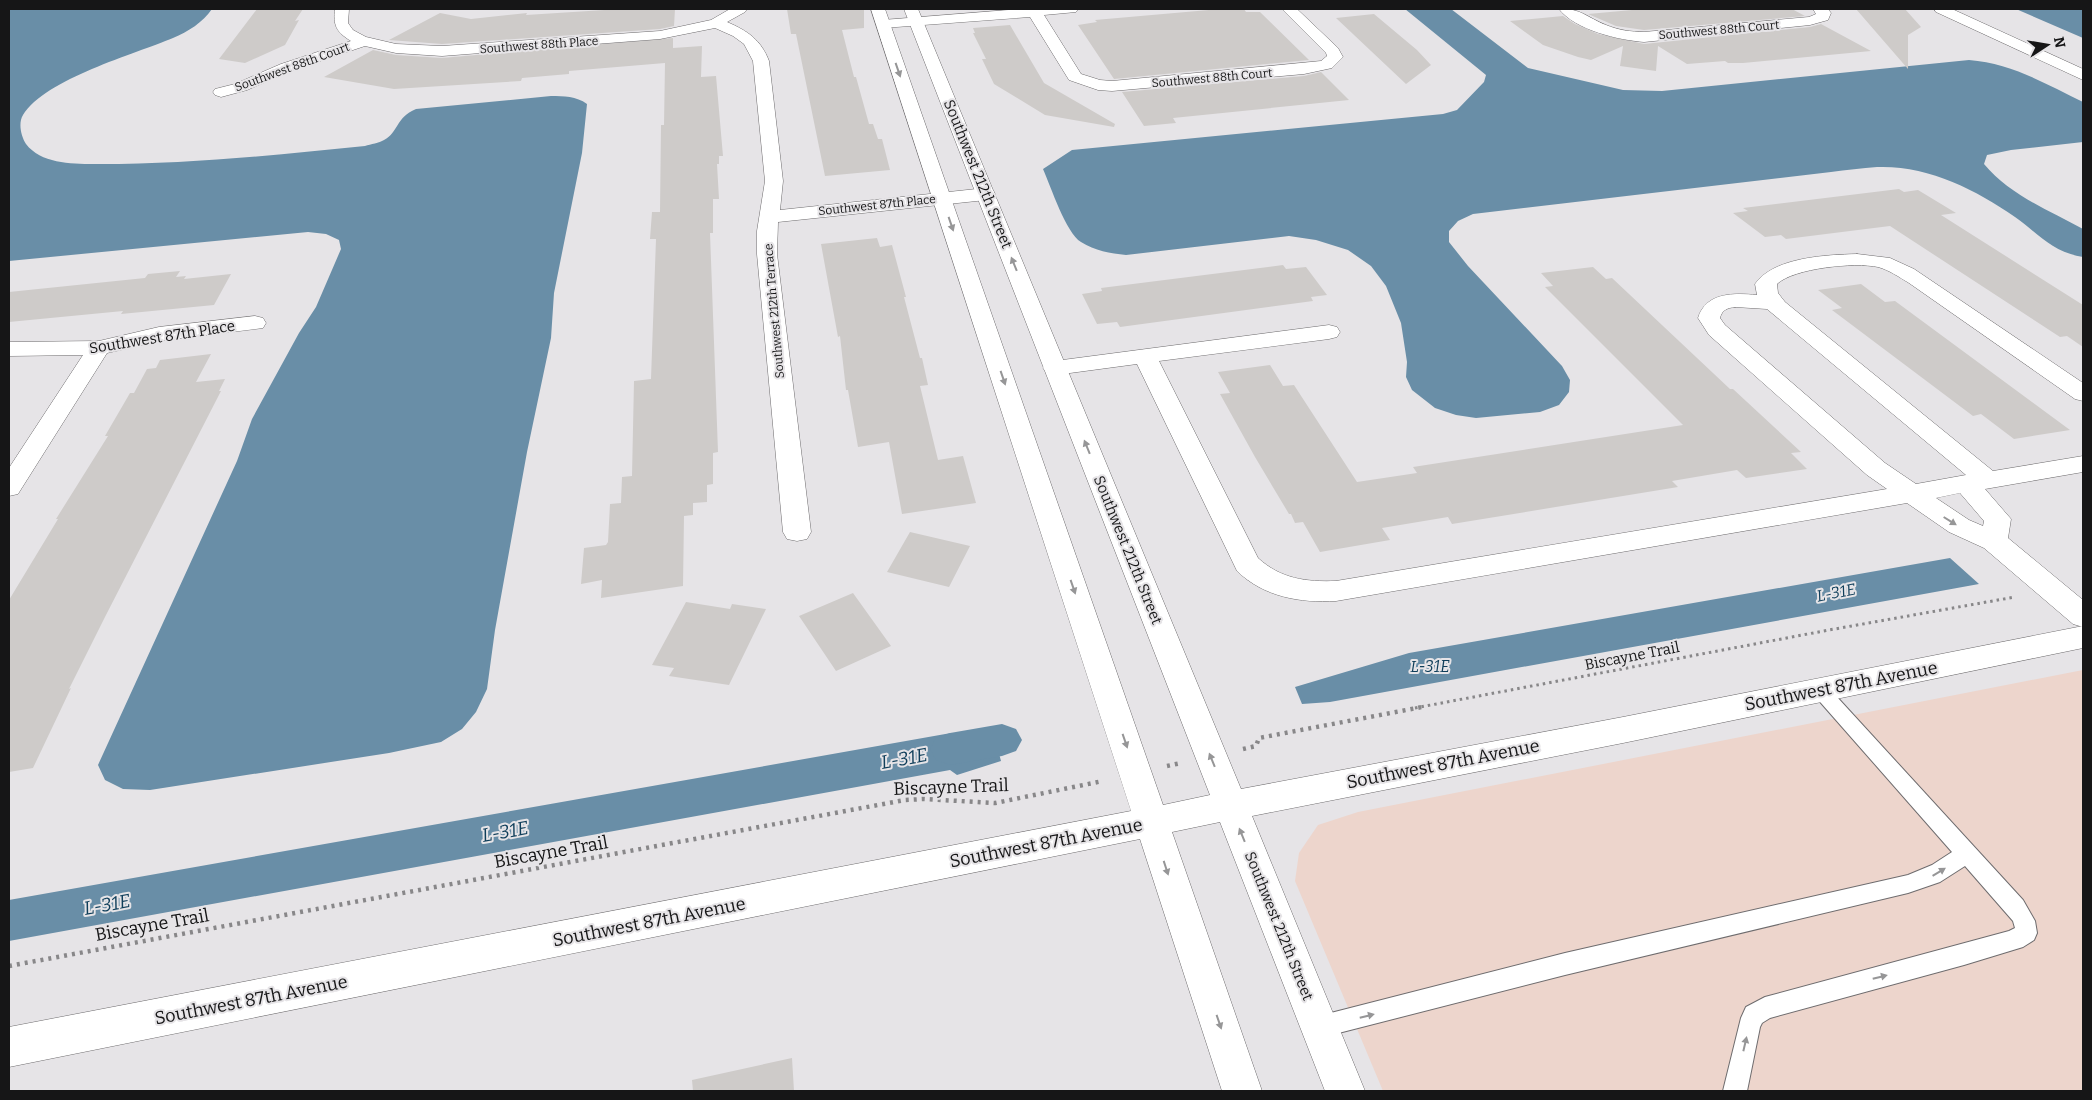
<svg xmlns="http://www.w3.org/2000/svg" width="2092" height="1100" viewBox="0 0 2092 1100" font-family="Bitter,serif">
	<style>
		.education { fill: #edd5cc }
		.water { fill: #698ea7 }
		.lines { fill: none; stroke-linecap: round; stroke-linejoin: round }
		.canal { fill: #698ea7; fill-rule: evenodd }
		.building { fill: #cecbc9 }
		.lane-casing { stroke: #6e6c6e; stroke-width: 2 }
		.street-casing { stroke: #6e6c6e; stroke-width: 1 }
		.secondary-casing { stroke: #6e6c6e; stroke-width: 1 }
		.path-far1 { stroke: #888789; stroke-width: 3; stroke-dasharray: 2.5 4; stroke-linecap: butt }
		.path { stroke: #888789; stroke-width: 4.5; stroke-dasharray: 3 5; stroke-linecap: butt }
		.lane { fill: #fff; fill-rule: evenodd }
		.street { fill: #fff; fill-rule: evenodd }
		.secondary { fill: #fff; fill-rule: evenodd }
		.oneway { fill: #969697 }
		.labels { text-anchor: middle; stroke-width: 4; stroke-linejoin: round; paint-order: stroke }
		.far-street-label { font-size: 12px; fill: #161617; stroke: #e6e4e7 }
		.street-label { font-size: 15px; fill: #161617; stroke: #e6e4e7 }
		.water-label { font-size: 16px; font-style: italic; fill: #0f3e5a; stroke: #e6e4e7 }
		.near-street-label { font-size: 18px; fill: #161617; stroke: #e6e4e7 }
		.near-water-label { font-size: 19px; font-style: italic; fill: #0f3e5a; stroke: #e6e4e7 }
	</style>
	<rect width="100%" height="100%" fill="#e6e4e7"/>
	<path class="education" d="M2083 670V1091H1383L1295 881 1299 853 1318 825 1358 812Z"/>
	<path class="water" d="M9 9H212C203 22 188 32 173 38 135 54 45 79 23 115 18 123 21 136 26 144 42 165 76 164 100 164 188 164 277 155 365 146 371 144 379 143 384 140 399 132 395 118 416 109L551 96C564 96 576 96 587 104L582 153 554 293 551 338 527 452 495 630 487 689 476 712 462 729 441 742 389 753 150 790 123 789 105 780 98 765 237 461 252 419 299 333 316 307 341 249 339 240 326 234 308 232 9 261Z
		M1405 9H1451L1528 68 1623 90 1662 91 1969 60C2011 63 2046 84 2083 102V142L2011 150 1987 155 1984 164C2010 195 2048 210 2083 229V257C2052 252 2040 235 2015 217 1975 189 1927 165 1877 167 1862 168 1846 170 1831 172L1473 214 1458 221 1449 231V242L1468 266 1562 366 1570 380 1569 392 1559 405 1540 412 1476 418 1456 415 1435 408 1412 390 1406 377 1407 362 1401 323 1386 286 1371 266 1348 250 1316 240 1289 236 1126 255C1110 253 1095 251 1081 242 1066 233 1051 187 1043 169L1072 150 1443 114 1457 110 1484 82 1486 75Z
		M2016 9H2083V38Z
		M1950 558 1979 584 1330 702 1302 704 1295 687 1409 653Z
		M951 733 994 735 1001 761 957 775 950 770 9 941V900Z"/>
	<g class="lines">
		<path class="canal" d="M1002 724 1016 729 1022 740 1016 751 1002 756 950 765 936 760 930 749 936 738 950 733Z"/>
	</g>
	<path class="building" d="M257 9H303L295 21 299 20 285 45 245 63 219 59Z
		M620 9H675L674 26 660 29 442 44 389 40 440 13 471 19 527 13 526 15Z
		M787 9H864V28L842 30 854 77H856L869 124H873L878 139H882L890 170 825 176 796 34H791Z
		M1220 9H1244L1246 12H1260L1309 60 1114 79 1078 25 1097 22 1095 20Z
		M1643 9H1792L1805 16 1644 30 1616 26 1588 14Z
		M1856 9H1905L1921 27 1908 35V69Z
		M1374 14 1417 50 1431 65 1406 84 1336 18Z
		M1563 16 1575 24 1598 34 1644 44 1810 27 1821 24 1871 51 1743 63H1728L1725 61 1687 64 1658 46 1656 71 1620 66 1623 46 1591 60 1578 57 1543 45 1510 21Z
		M1010 25 1044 83 1115 124 1114 127 1045 115 994 84 982 59H986L973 33H975L973 28Z
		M673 38V48L702 46 701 77 716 76 723 156H719V164H717L719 199H713V233H710L718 452 713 453V484L707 485V502L693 503V515L684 516 683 586 601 598 602 580 581 584 584 548 606 545 608 542 610 504 621 503 622 477 632 476 634 381 651 379 656 239H650L652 212H660L661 125H664L665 63 569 71V74L522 78 521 81 394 89 324 77 373 50 396 55 442 58Z
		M1321 72 1349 100 1173 118 1176 123 1144 126 1122 92 1304 76Z
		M1899 189 1904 192 1918 190 1956 213 1941 215 2083 305V347L2067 336 2060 337 1890 226 1786 239 1781 235 1765 237 1733 213 1748 211 1743 208Z
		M877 238 880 247 892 245 906 297H904L920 358H922L928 385 920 386 938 460 963 456 976 503 902 514 889 442 858 447 848 390H846L840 336 838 337 821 244Z
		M1283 265 1286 269 1306 267 1327 295 1311 297 1313 301 1120 327 1117 322 1097 324 1082 294 1102 291 1101 288Z
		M1593 267 1606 279 1612 278 1730 389H1733L1801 452 1791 453 1807 469 1746 478 1737 470 1672 481 1678 487 1452 524 1448 517 1382 528 1390 540 1320 552 1303 522 1295 523 1291 514H1289L1255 457 1220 394 1230 393 1218 372 1270 365 1283 386 1294 385 1357 482 1417 473 1413 467 1683 425 1545 287 1553 286 1541 273Z
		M180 271 176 277 186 276 184 279 231 274 214 305 121 314 123 311 9 322V292L145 278 148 274Z
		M1861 284 1885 302 1895 301 2070 430 2014 439 1981 414 1973 416 1832 310 1842 308 1818 290Z
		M211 354 196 382 225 379 219 391H221L106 615 69 689 71 688 33 768 9 772V600L58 519H56L108 436H105L130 393H134L147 369 156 368 160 360Z
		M910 532 970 546 949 587 887 572Z
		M853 593 891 646 836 671 799 616Z
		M686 602 730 609 732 604 766 609 729 685 669 676 674 668 652 665Z
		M792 1058 794 1091H693L692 1080Z"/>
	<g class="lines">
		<defs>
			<path id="lane" d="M1820 683 1826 685 2023 900 2035 921 2037 933 2034 940 2023 947 1964 965 1770 1018 1762 1023 1760 1027 1747 1091H1723L1741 1018 1746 1007 1765 997 2009 931 2015 928 2013 921 1965 866 1940 882 1908 893 1565 975 1319 1038 1311 1035 1307 1027 1311 1019 1319 1016 1565 953 1908 875 1932 865 1952 852 1814 695 1811 690 1814 685Z"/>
			<path id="street" d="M335 9H349L348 23 353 30 366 37 396 44 442 46 660 31 711 20 730 9H747L745 12 727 22C748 31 761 40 769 61L783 181 780 210 986 188 993 190 995 194 993 198 986 200 778 222 777 254 811 532 807 539 797 541 787 539 783 532 757 254V231L765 181 753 61 744 44 733 36 715 28 660 39 442 56 396 53 365 46 293 70 247 90 221 97 215 95 213 92 215 89 235 84 281 64 351 41C336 32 333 25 335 9Z
				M1020 9H1078L1076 12 1044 15 1081 74 1100 80 1112 81 1321 61 1327 56 1326 53 1282 9H1297L1338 48 1343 57 1332 68 1304 74 1112 91 1098 90 1069 80 1030 17 883 28 878 27 876 24 878 21 883 20Z
				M1559 9C1581 8 1586 17 1606 25 1618 30 1631 32 1644 32L1809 17 1816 14 1813 9H1828L1831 13 1828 20 1810 25 1644 42C1619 40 1575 30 1559 9Z
				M1857 254 1890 258 1914 269 2083 383V401L2075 399 1909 283C1899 277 1889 270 1878 267 1855 262 1794 268 1777 284L1778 293 1785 302 1993 471 2083 456V472L1985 489 2011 519 2008 538 2083 600V627L2073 624 1984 548 1949 532 1907 503 1336 601C1300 603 1264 597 1237 571L1137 364 1055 375 1047 373 1043 368 1047 363 1055 361 1329 325 1337 327 1340 332 1337 337 1329 339 1159 361 1258 558C1281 579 1306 582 1336 581L1887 489 1867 475 1709 335 1698 318C1706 292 1734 293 1757 295L1755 284C1774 257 1826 255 1857 254ZM1735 307 1767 309 1966 475 1916 484 1885 463 1725 325 1720 318C1722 310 1727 308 1735 307ZM1960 493 1984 521 1983 526 1969 520 1936 498Z
				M255 316 263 318 266 323 263 328 159 341 107 353 18 494 9 496V468L83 355 9 356V342L99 341 159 327Z"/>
			<path id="secondary" d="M871 9H885L1163 805 1210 795 904 9H918L1241 789 1623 717 2083 626V648L1623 743 1252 816 1365 1091H1325L1220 822 1172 832 1262 1091H1222L1140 839 9 1067V1027L1131 811Z
				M1934 9H1952L2083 69V80L1936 12Z"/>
		</defs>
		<use href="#lane" class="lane-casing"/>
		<use href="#street" class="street-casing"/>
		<use href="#secondary" class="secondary-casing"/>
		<path class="path-far1" d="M1415 708 1829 630 2015 597"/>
		<path class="path" d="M1243 749 1256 746 1259 738 1422 707
			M1167 766 1181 763
			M9 966 905 800 924 799 995 803 1103 781"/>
		<use href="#lane" class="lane"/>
		<use href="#street" class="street"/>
		<use href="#secondary" class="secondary"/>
	</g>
	<defs><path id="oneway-solid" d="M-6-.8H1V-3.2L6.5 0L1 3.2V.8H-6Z" transform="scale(1.25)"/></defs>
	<g class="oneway">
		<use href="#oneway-solid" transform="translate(898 70) rotate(71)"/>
		<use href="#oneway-solid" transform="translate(951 224) rotate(71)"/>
		<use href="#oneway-solid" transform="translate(1014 264) rotate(-112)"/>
		<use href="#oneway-solid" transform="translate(1003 378) rotate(71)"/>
		<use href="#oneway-solid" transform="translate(1087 447) rotate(-112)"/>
		<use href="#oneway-solid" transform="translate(1950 521) rotate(32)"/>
		<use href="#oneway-solid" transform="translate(1073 587) rotate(71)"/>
		<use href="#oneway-solid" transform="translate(1125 741) rotate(71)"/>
		<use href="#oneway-solid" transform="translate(1212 760) rotate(-112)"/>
		<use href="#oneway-solid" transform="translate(1242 835) rotate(-112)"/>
		<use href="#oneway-solid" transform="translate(1166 868) rotate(72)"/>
		<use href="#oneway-solid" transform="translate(1939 872) rotate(-31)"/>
		<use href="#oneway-solid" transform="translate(1880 977) rotate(-14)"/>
		<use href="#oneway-solid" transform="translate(1367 1016) rotate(-14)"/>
		<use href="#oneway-solid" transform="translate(1219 1022) rotate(71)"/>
		<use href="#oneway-solid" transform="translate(1745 1044) rotate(-77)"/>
	</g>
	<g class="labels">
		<g class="far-street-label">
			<text transform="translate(1719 30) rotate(-5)" y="4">Southwest 88th Court</text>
			<text transform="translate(539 45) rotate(-4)" y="4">Southwest 88th Place</text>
			<text transform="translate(292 67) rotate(-20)" y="4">Southwest 88th Court</text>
			<text transform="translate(1212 78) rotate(-5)" y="4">Southwest 88th Court</text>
			<text transform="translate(877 205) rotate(-6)" y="4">Southwest 87th Place</text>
			<text transform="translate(774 311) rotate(-95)" y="4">Southwest 212th Terrace</text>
		</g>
		<g class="street-label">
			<text transform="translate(978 174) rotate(68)" y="5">Southwest 212th Street</text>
			<text transform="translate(162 337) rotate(-9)" y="5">Southwest 87th Place</text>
			<text transform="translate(1128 550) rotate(68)" y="5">Southwest 212th Street</text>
			<text transform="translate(1632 656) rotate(-11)" y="5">Biscayne Trail</text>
			<text transform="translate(1279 926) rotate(68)" y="5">Southwest 212th Street</text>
		</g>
		<g class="water-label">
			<text transform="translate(1836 592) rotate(-11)" y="6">L-31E</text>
			<text x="1430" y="672">L-31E</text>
		</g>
		<g class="near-street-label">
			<text transform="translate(1841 686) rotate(-11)" y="6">Southwest 87th Avenue</text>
			<text transform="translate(1443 764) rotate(-11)" y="6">Southwest 87th Avenue</text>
			<text transform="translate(951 787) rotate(-2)" y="6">Biscayne Trail</text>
			<text transform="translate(1046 843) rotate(-11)" y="6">Southwest 87th Avenue</text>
			<text transform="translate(551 852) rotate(-10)" y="6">Biscayne Trail</text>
			<text transform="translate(649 922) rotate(-11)" y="6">Southwest 87th Avenue</text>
			<text transform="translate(152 925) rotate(-10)" y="6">Biscayne Trail</text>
			<text transform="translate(251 1000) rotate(-11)" y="6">Southwest 87th Avenue</text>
		</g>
		<g class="near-water-label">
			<text transform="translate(904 758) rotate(-10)" y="7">L-31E</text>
			<text transform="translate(505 831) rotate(-10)" y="7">L-31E</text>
			<text transform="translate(107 904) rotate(-10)" y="7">L-31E</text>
		</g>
	</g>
	<rect width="2092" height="1100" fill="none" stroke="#161617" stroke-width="20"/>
	<g transform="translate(2047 45) rotate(78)" stroke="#e6e4e7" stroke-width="4" paint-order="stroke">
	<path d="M0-4L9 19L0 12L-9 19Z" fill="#161617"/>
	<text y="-8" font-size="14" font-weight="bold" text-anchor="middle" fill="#161617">N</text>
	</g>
</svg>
